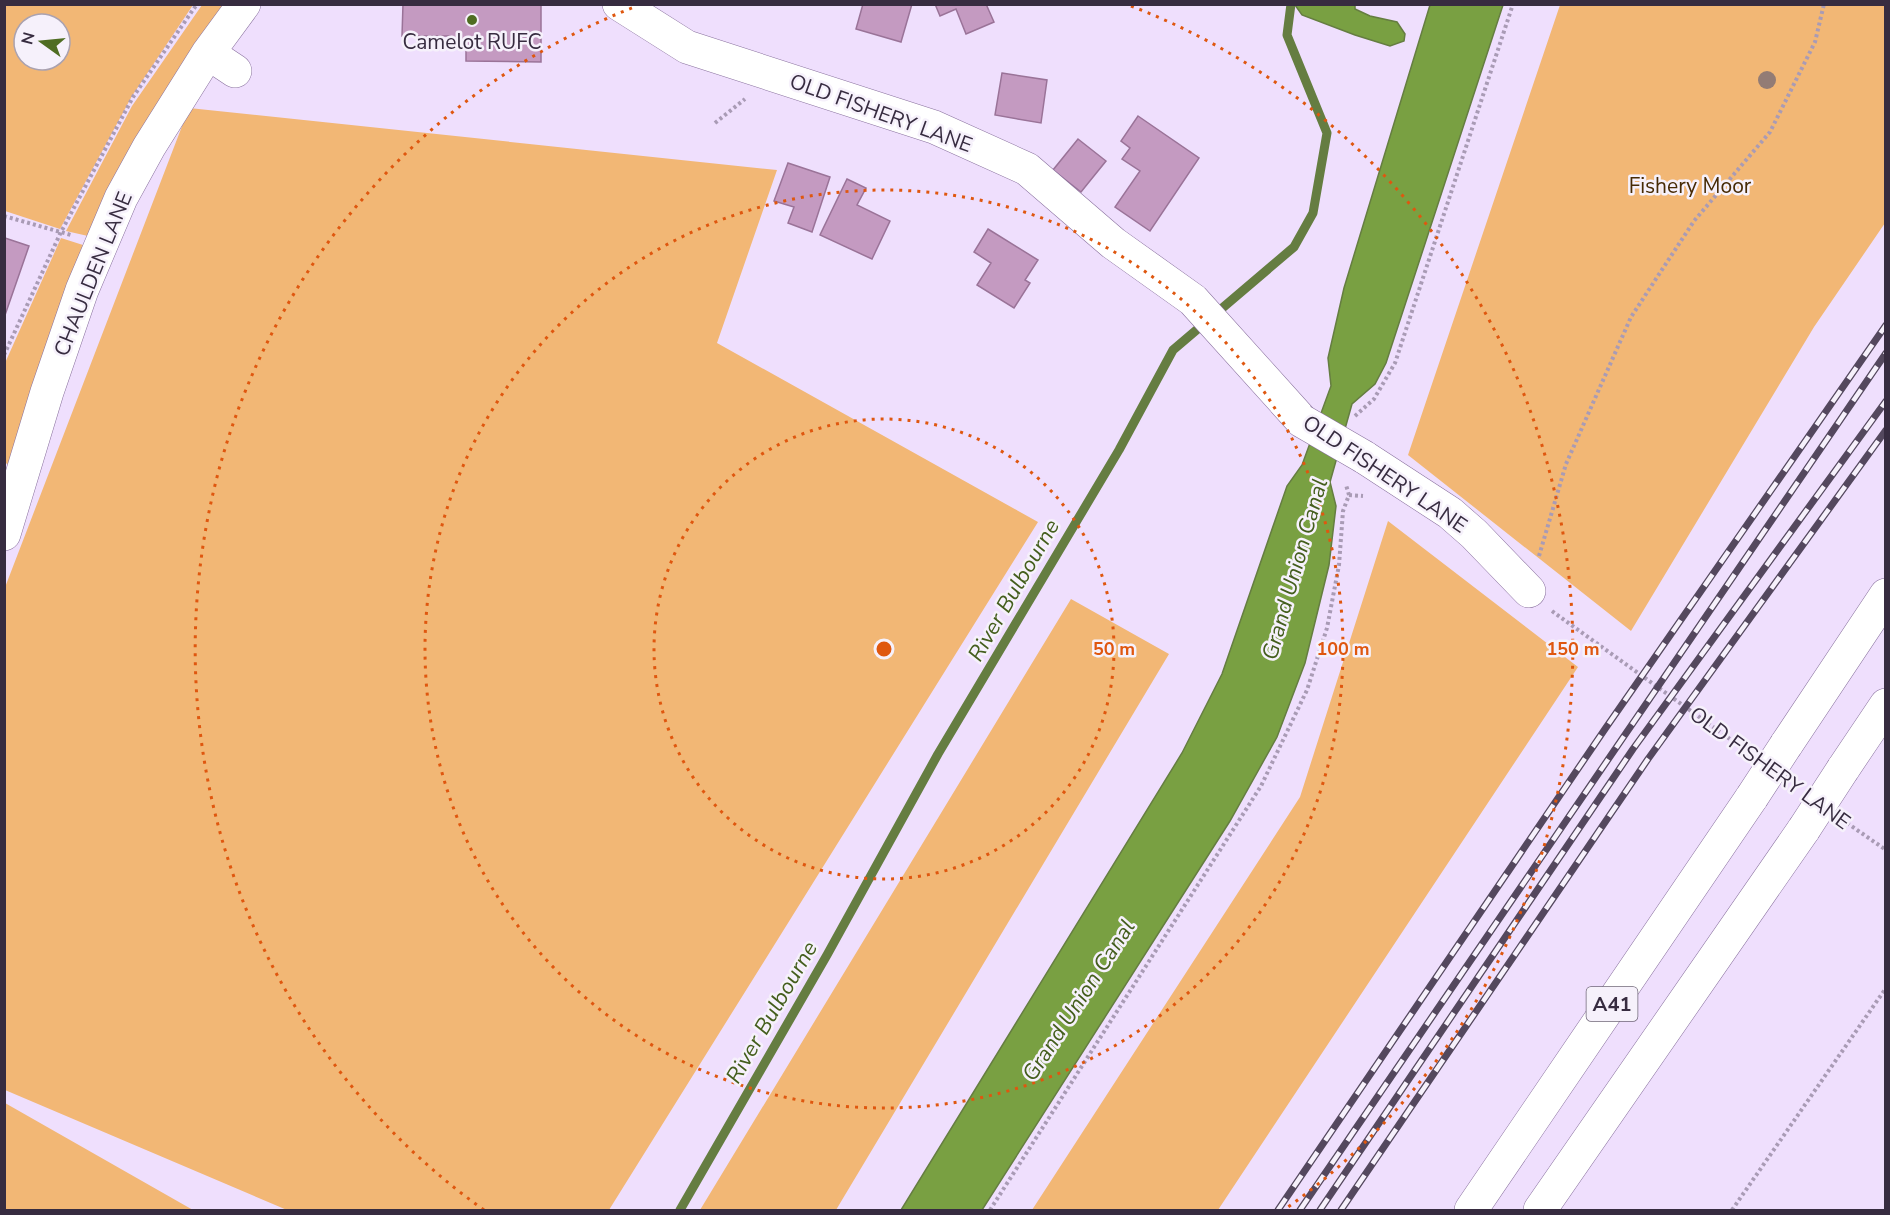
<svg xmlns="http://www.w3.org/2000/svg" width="1890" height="1215" viewBox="0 0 1890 1215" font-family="'Nunito Sans',sans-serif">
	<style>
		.green { fill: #f2b775; fill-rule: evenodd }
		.water { fill: #79a042; stroke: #657d41; stroke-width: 1.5 }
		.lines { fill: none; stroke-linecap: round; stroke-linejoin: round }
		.stream { stroke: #657d41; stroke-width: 9 }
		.building { fill: #c49ac1; stroke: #9a7398; stroke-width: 1.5 }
		.minor-casing { stroke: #89719e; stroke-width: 34 }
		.highway-casing { stroke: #89719e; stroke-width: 34 }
		.path { stroke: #a99bb5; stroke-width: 4; stroke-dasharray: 3 3; stroke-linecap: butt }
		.minor { stroke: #fff; stroke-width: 33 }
		.highway { stroke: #fff; stroke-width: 33 }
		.rail-casing { stroke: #54485e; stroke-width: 7 }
		.rail { stroke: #f6f1fb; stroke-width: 4.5; stroke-dasharray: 14; stroke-linecap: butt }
		.minor-bridge-casing { stroke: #89719e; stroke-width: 34; stroke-linecap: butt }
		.highway-bridge-casing { stroke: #89719e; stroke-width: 34; stroke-linecap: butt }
		.minor-bridge { stroke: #fff; stroke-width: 33 }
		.highway-bridge { stroke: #fff; stroke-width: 33 }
		.tree { fill: #937c75 }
		.ring { fill: none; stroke: #df570f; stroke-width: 3; stroke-dasharray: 3 6 }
		.poi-dot { fill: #4f6d22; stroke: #f6f1fb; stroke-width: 2 }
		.labels { text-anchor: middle; stroke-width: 5; stroke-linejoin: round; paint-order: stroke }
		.shield { fill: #f6f1fb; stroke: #706778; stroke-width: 1.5 }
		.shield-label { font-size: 20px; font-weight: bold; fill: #372c40 }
		.poi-label { font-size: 21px; fill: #372c40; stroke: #f6f1fb }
		.street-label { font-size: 21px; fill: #372c40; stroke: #f6f1fb }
		.park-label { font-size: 21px; fill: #472b05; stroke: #f6f1fb }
		.water-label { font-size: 22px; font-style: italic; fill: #445e1d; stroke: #f6f1fb }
		.centre { fill: #df570f; stroke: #f6f1fb; stroke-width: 3 }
		.ring-label { font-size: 18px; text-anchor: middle; font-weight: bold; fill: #df570f; stroke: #f6f1fb; stroke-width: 5; stroke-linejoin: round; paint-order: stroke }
	</style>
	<rect width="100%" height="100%" fill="#efdffd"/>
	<path class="green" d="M5 4 193 5 132 96 60 229 5 211ZM24 24H60V60H24Z
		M202 5H226L88 236 66 231 132 106Z
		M1560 5H1885V223L1814 327 1631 631 1408 455Z
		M189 108 777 170 717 343 1038 522 609 1210H287L5 1090 4 590Z
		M61 238 83 245 50 332 12 469 5 462V363Z
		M1388 521 1578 667 1218 1210H1032L1300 797Z
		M1071 599 1169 654 836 1210H700Z
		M4 1103H5L193 1210H5Z"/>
	<path class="water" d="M1295 5H1355V9L1370 16 1397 22 1405 34 1404 41 1390 46 1355 35 1302 15Z
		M1430 5H1503L1386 363 1375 384 1352 404 1330 482 1336 506 1329 565 1305 663 1277 737 1230 821 982 1210H901L1182 753 1222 674 1287 486 1302 465 1331 386 1328 358 1344 288Z"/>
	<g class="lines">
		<path class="stream" d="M680 1210 827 955 938 754 1119 450 1173 350 1294 247 1313 213 1327 133 1287 35 1291 4"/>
	</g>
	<path class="building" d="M403 4H541V62L466 61V48H450V36H402Z
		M863 4H912L901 42 856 29Z
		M935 4H986L994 22 966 34 956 9 940 16Z
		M1002 73 1047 80 1041 123 995 115Z
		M1138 116 1199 158 1150 231 1115 207 1140 171 1122 159 1130 148 1121 141Z
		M1078 139 1106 161 1081 192 1053 170Z
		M788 163 830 177 812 232 788 223 794 207 774 201Z
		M847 179 866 188 857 205 890 221 872 259 820 235Z
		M988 229 1038 260 1025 280 1030 283 1014 308 977 285 991 263 974 252Z
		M5 238 29 246 4 318V240Z"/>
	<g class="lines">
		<defs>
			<path id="minor" d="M619 4 687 47 934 127 1027 169 1113 243 1193 300 1302 421
				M208 53 235 71
				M1364 457 1450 513 1474 534 1529 591
				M4 534 47 392 82 290 121 198 149 147 208 53 244 4"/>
			<path id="highway" d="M1786 745 1886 595
				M1843 769 1886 705
				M1471 1210 1752 797
				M1540 1210 1804 829"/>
		</defs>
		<use href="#minor" class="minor-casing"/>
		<use href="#highway" class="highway-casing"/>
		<path class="path" d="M715 123 745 99
			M4 216 71 235
			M4 355 61 232 133 97 197 4
			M1355 416 1374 399 1395 363 1513 4
			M1349 495 1363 496
			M1539 556 1566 464 1631 317 1694 221 1770 132 1815 42 1824 4
			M1552 611 1745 750
			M1847 823 1886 850
			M990 1210 1261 786 1307 690 1327 628 1339 565 1343 511 1349 495 1346 485
			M1732 1210 1886 988"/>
		<use href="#minor" class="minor"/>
		<use href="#highway" class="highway"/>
		<defs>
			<path id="rail" d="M1278 1210 1605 729 1886 325
				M1300 1210 1886 353
				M1320 1210 1633 749 1886 401
				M1341 1210 1648 759 1886 430"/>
		</defs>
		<use href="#rail" class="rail-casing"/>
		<use href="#rail" class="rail"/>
		<defs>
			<path id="minor-bridge" d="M1302 421 1364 457"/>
			<path id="highway-bridge" d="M1752 797 1786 745
				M1804 829 1843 769"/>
		</defs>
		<use href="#minor-bridge" class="minor-bridge-casing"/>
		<use href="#highway-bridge" class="highway-bridge-casing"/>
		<use href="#minor-bridge" class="minor-bridge"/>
		<use href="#highway-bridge" class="highway-bridge"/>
	</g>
	<circle class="tree" cx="1767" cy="80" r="9"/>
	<g class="ring">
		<circle cx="884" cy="649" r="230"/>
		<circle cx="884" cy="649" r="459"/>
		<path d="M484 1210A689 689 0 0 1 637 6M1131 6A689 689 0 0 1 1284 1210"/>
	</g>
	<circle class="poi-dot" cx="472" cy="20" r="6"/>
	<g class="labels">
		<rect class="shield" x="1586.5" y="987" width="51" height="34" rx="4.5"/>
		<g class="shield-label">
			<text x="1612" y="1011">A41</text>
		</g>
		<g class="poi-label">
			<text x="472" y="49">Camelot RUFC</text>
		</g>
		<g class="street-label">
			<text transform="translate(881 113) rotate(20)" y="7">OLD FISHERY LANE</text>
			<text transform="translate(93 274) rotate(-68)" y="7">CHAULDEN LANE</text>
			<text transform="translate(1385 474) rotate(34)" y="7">OLD FISHERY LANE</text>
			<text transform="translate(1770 768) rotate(36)" y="7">OLD FISHERY LANE</text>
		</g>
		<g class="park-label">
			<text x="1690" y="193">Fishery Moor</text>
		</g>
		<g class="water-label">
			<text transform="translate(1294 569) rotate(-74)" y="8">Grand Union Canal</text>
			<text transform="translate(1013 590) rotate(-60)" y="8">River Bulbourne</text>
			<text transform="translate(1078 1000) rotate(-57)" y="8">Grand Union Canal</text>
			<text transform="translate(771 1012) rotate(-60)" y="8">River Bulbourne</text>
		</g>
	</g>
	<circle cx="884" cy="649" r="9" class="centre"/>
	<g class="ring-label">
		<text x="1114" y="655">50 m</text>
		<text x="1343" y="655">100 m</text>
		<text x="1573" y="655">150 m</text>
	</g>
	<rect width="1890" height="1215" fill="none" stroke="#372c40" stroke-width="12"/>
	<g transform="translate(42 42) rotate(285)"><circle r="28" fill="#f6f1fb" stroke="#aaa2b0" stroke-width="1.5"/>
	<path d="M0-4.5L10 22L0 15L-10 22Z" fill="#4f6d22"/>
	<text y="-9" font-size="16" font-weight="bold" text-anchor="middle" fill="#372c40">N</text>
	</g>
</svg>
